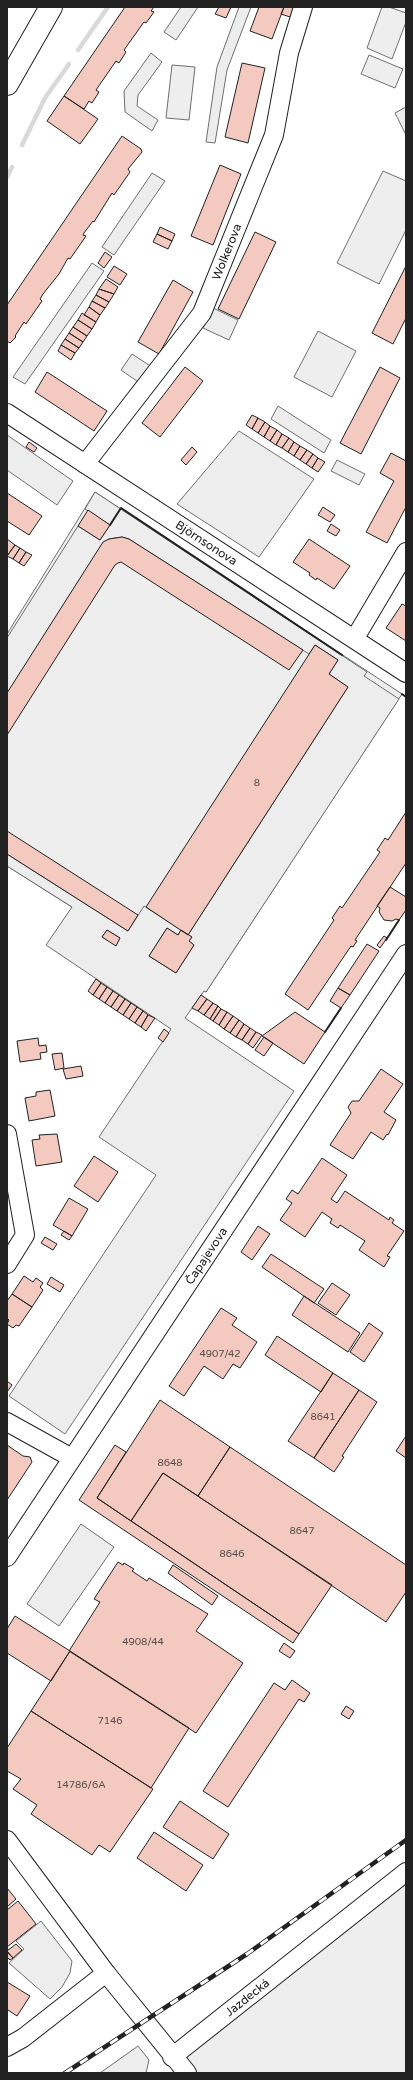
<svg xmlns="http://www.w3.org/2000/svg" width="413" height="2080" viewBox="0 0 413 2080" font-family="'Varela Round',sans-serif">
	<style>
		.green { fill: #eee; stroke: #6f6f6f }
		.parking { fill: #ededed; stroke: #6f6f6f; fill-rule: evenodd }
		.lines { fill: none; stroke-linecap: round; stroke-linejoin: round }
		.stream { stroke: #d9d9d9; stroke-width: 4.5 }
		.building { fill: #f3c9c0; stroke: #222 }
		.minor-casing { stroke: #222; stroke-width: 20 }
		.major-casing { stroke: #222; stroke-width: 24 }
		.minor { stroke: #fff; stroke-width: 18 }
		.major { stroke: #fff; stroke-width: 22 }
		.rail-casing { stroke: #222; stroke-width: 4.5 }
		.rail { stroke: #fff; stroke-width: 3; stroke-dasharray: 9; stroke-linecap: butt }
		.wall { stroke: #222; stroke-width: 2 }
		.labels { text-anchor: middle; stroke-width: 3; stroke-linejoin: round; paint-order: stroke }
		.number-label { font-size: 10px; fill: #564c4a }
		.street-label { font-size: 12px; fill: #222; stroke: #fff }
	</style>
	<rect width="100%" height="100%" fill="#fff"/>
	<path class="green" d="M382 7H389L406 13V22L392 59 367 48Z
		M369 55 403 69 395 88 361 74Z
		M172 65 195 67 189 120 166 118Z
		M383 171 406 181V230L379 284 337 263Z
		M318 331 356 351 332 397 294 377Z
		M95 492 402 694 206 992 7 866V634Z
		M406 1884V2073H188L180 2062Z"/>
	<path class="parking" d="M181 7H198L176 40 164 32Z
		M239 7H251L227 70 215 143 206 142 217 67Z
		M151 53 162 62 138 95 137 106 158 120 152 131 125 112 124 91Z
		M406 107V135L395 113Z
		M152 173 165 181 114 255 102 247Z
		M92 263 104 271 25 384 13 377Z
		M213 308 238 320 229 340 203 328Z
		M132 354 155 369 144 386 121 370Z
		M278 406 331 440 324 453 271 419Z
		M239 431 314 479 259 557 177 504Z
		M7 435 73 481 57 505 7 470Z
		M337 460 365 474 359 485 331 471Z
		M95 492 367 672 364 676 399 699 206 992 204 991 185 1018 294 1091 65 1434 9 1396 156 1175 99 1137 171 1029 46 945 72 907 7 866V854L128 931 144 906 181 930 178 935 167 928 149 956 176 973 194 945 189 941 192 937 188 935 348 687 329 674 338 660 315 645 309 654 129 539 122 537 109 539 103 543 7 694V638L78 526 100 540 110 525 85 509ZM107 930 120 938 116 945 102 937Z
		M81 1524 114 1547 59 1626 27 1604Z
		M41 1921 72 1961 70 1973 62 1987 50 1999 9 1963 24 1949 16 1941Z
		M138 2046 149 2060 146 2073H100Z"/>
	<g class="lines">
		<path class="stream" d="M78 50 108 7
			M22 145 45 98 69 64
			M7 177 12 167"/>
	</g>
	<path class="building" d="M125 7H154L151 11 154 12 146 23 144 22 124 50 126 52 119 63 116 61 96 90 99 92 92 103 89 101 84 109 64 96Z
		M219 7H231L226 18 215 14Z
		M259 7H284L272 39 250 31Z
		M284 7H297L293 18 281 14Z
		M242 63 265 68 248 143 225 137Z
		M64 96 98 119 80 144 47 121Z
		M122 136 141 149 142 152 128 169 130 172 114 195 112 193 94 222 93 221 84 233 83 235 86 236 70 259 68 258 59 274 43 294 40 299 42 301 26 324 24 322 15 336 16 337 10 343 7 341V305Z
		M220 165 241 174 213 245 191 236Z
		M160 227 175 234 172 241 157 234Z
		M255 232 276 242 239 319 218 309Z
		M157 234 172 241 168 249 153 242Z
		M105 252 112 257 104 268 98 263Z
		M114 266 127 274 120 285 107 277Z
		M406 266V318L393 344 372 333Z
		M106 279 118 287 114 294 99 289Z
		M173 280 193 292 159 354 138 342Z
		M99 289 114 294 109 302 96 295Z
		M96 295 109 302 105 308 92 301Z
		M92 301 105 308 100 315 89 307Z
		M89 307 100 315 96 322 84 315Z
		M82 313 96 322 92 329 78 320Z
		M78 320 92 329 87 336 73 327Z
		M73 327 87 336 83 342 69 333Z
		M69 333 83 342 79 348 65 339Z
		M65 339 79 348 75 353 61 345Z
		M61 345 75 353 71 360 58 351Z
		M185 367 203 381 160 437 142 423Z
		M380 367 400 378 361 454 340 443Z
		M47 372 107 411 94 431 35 392Z
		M252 415 258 418 252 429 246 425Z
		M258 418 265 422 258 433 252 429Z
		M265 422 270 426 264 437 258 433Z
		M270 426 277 430 270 441 264 437Z
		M277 430 282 434 276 445 270 441Z
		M282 434 289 438 282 448 276 445Z
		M289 438 294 442 288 452 282 448Z
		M29 442 37 448 34 452 26 447Z
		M294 442 300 446 294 456 288 452Z
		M300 446 307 450 300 460 294 456Z
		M192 447 197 452 186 465 181 460Z
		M307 450 313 454 306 464 300 460Z
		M391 453 406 461V507L387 543 366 532 394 481 380 473Z
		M313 454 318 458 312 468 306 464Z
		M318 458 325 462 318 472 312 468Z
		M7 493 42 516 29 535 7 521Z
		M323 507 335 515 330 522 318 515Z
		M88 510 110 525 100 540 78 526Z
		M331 524 340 530 336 536 327 531Z
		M122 537 129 539 303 650 289 670 121 562 118 563 115 565 7 735V693L103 542 109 539Z
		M7 539 15 545 7 556Z
		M309 539 350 566 334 589 317 578 316 580 309 575 310 573 293 562Z
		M15 545 20 548 13 559 7 556Z
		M20 548 26 552 19 563 13 559Z
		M26 552 32 555 24 566 19 563Z
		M402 604 406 606V641L386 628Z
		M315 645 338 660 329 674 348 687 188 935 146 907Z
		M406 812V863L355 940 357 941 353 947 351 946 308 1010 285 994 334 920 332 918 340 906 342 908 380 852 377 850 385 838 388 840Z
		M7 831 138 915 128 931 7 854Z
		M390 887 406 897V910L399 920 396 919 392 921 384 920 379 912 380 908 377 906Z
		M167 928 178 935 181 930 192 937 189 941 194 945 176 973 149 956Z
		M107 930 120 938 116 946 102 937Z
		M384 936 387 938 380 948 377 945Z
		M367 944 379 951 350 995 338 988Z
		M96 979 101 983 93 995 88 991Z
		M101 983 107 987 99 999 93 995Z
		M107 987 113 991 105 1003 99 999Z
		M338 988 350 995 341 1008 330 1001Z
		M113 991 119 995 111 1007 105 1003Z
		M119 995 125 999 117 1011 111 1007Z
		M201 995 207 999 198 1011 192 1008Z
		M125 999 131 1003 123 1015 117 1011Z
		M207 999 213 1003 204 1015 198 1011Z
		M131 1003 137 1007 129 1019 123 1015Z
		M213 1003 218 1006 210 1019 204 1015Z
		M218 1006 221 1009 213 1021 210 1019Z
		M137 1007 143 1011 135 1023 129 1019Z
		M221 1009 227 1012 219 1025 213 1021Z
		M143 1011 148 1015 141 1027 135 1023Z
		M227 1012 233 1016 224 1029 219 1025Z
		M295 1012 325 1032 304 1064 262 1036Z
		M148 1015 155 1018 146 1031 141 1027Z
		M233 1016 239 1020 230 1033 224 1029Z
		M239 1020 244 1024 236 1037 230 1033Z
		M244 1024 250 1028 242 1040 236 1037Z
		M250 1028 256 1032 248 1044 242 1040Z
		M164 1029 169 1033 163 1042 158 1038Z
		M256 1032 262 1035 253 1048 248 1044Z
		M264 1037 273 1043 264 1056 255 1050Z
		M38 1038 39 1046 46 1045 47 1052 40 1053 41 1059 20 1062 17 1041Z
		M62 1053 64 1068 55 1070 52 1054Z
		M81 1066 83 1076 66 1079 63 1069Z
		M381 1069 403 1084 384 1112 396 1120 388 1135 387 1134 383 1140 371 1132 353 1159 330 1145 351 1113 348 1107 352 1101H359Z
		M50 1090 55 1116 29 1121 25 1098 36 1096V1092Z
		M57 1134 62 1162 36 1166 32 1140 40 1139 39 1135Z
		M94 1156 118 1172 98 1202 74 1186Z
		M322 1158 347 1175 331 1199 337 1203 345 1191 389 1220 390 1217 394 1220 392 1223 404 1231 387 1256 390 1257 384 1267 359 1250 365 1241 340 1225 338 1228 330 1223 332 1219 322 1212 305 1237 280 1220 292 1203 286 1199 292 1190 298 1194Z
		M69 1198 88 1209 72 1236 53 1225Z
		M258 1226 270 1234 252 1260 241 1252Z
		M64 1231 72 1236 69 1240 61 1235Z
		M45 1237 57 1244 53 1250 41 1243Z
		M271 1254 324 1289 314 1303 262 1267Z
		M24 1276 33 1282 36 1278 43 1283 40 1287 43 1290 32 1307 12 1294Z
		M51 1277 64 1285 60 1292 47 1284Z
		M332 1283 350 1295 336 1315 318 1303Z
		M12 1294 32 1307 19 1326 16 1325 13 1328 7 1324 9 1320 7 1318V1301Z
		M304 1296 360 1333 348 1352 292 1315Z
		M221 1308 237 1318 232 1325 257 1342 240 1368 233 1364 223 1379 204 1366 184 1396 169 1386Z
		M369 1323 383 1333 364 1362 350 1352Z
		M277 1336 333 1373 321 1392 265 1355Z
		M333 1373 359 1390 314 1458 288 1441Z
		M7 1381 12 1385 7 1392Z
		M359 1390 377 1402 342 1456 344 1457 334 1472 314 1458Z
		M160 1400 230 1447 198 1496 163 1473 131 1521 97 1498Z
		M406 1436V1458L396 1451Z
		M7 1445 23 1456 30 1457 32 1462 7 1500Z
		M115 1445 126 1452 97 1498 299 1634 293 1643 79 1500Z
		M230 1447 406 1565V1592L386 1622 198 1496Z
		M163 1473 332 1585 299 1634 131 1521Z
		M118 1562 123 1565 124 1563 134 1569 132 1571 147 1581 149 1578 208 1614 196 1631 243 1663 196 1733 69 1651 100 1602 94 1599Z
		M173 1565 218 1596 212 1605 168 1573Z
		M15 1616 70 1651 51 1681 7 1653V1629Z
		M284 1643 295 1651 290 1658 279 1651Z
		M70 1651 189 1728 151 1788 31 1711Z
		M292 1680 310 1693 304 1702 299 1699 228 1807 203 1791 274 1683 285 1690Z
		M346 1706 354 1711 349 1719 341 1714Z
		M31 1711 153 1789 110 1852 99 1845 92 1855 31 1814 37 1805 13 1789 21 1779 7 1771V1748Z
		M180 1801 229 1834 213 1859 163 1827Z
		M154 1832 203 1865 186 1891 137 1858Z
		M7 1888 16 1899 7 1907Z
		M18 1901 36 1924 7 1947V1910Z
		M16 1944 22 1950 13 1958 7 1951Z
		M7 1952 13 1958 10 1960 7 1957Z
		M7 1982 30 1996 17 2016 8 2010 7 2012Z"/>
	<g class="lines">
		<defs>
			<g id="minor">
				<path id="s1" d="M7 413 406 673"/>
				<path id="s2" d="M85 464 202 313 274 135 289 53 303 7"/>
				<path d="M355 638 406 552"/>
				<path d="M7 1134 25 1235 7 1264"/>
				<path d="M7 1422 72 1458"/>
				<path id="s3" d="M7 1557 406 954"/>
				<path d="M7 1840 106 1973 187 2073"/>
				<path d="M7 2047 23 2038 106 1973"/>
				<path id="s4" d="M172 2057 406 1872"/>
			</g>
			<path id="major" d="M7 84 51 7"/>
		</defs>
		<use href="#minor" class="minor-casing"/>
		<use href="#major" class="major-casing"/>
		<use href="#minor" class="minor"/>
		<use href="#major" class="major"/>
		<defs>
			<path id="rail" d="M65 2073 247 1954 406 1840"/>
		</defs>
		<use href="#rail" class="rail-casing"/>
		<use href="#rail" class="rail"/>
		<path class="wall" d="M110 525 121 508 342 655
			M402 694 406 697
			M386 940 399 920
			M325 1032 341 1008"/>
	</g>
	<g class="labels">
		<g class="number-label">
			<text x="257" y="786">8</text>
			<text x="220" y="1357">4907/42</text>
			<text x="323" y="1420">8641</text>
			<text x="170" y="1466">8648</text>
			<text x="302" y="1534">8647</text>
			<text x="232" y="1557">8646</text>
			<text x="143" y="1645">4908/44</text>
			<text x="110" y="1724">7146</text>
			<text x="81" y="1788">14786/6A</text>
		</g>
		<g class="street-label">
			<text dy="4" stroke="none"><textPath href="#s2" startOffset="257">Wolkerova</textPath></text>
			<text dy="4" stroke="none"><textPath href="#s1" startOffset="238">Björnsonova</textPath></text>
			<text dy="4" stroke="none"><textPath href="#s3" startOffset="361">Čapajevova</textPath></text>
			<text dy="4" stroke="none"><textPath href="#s4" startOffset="96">Jazdecká</textPath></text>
		</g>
	</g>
	<rect width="413" height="2080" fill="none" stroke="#222222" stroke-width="16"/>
</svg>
